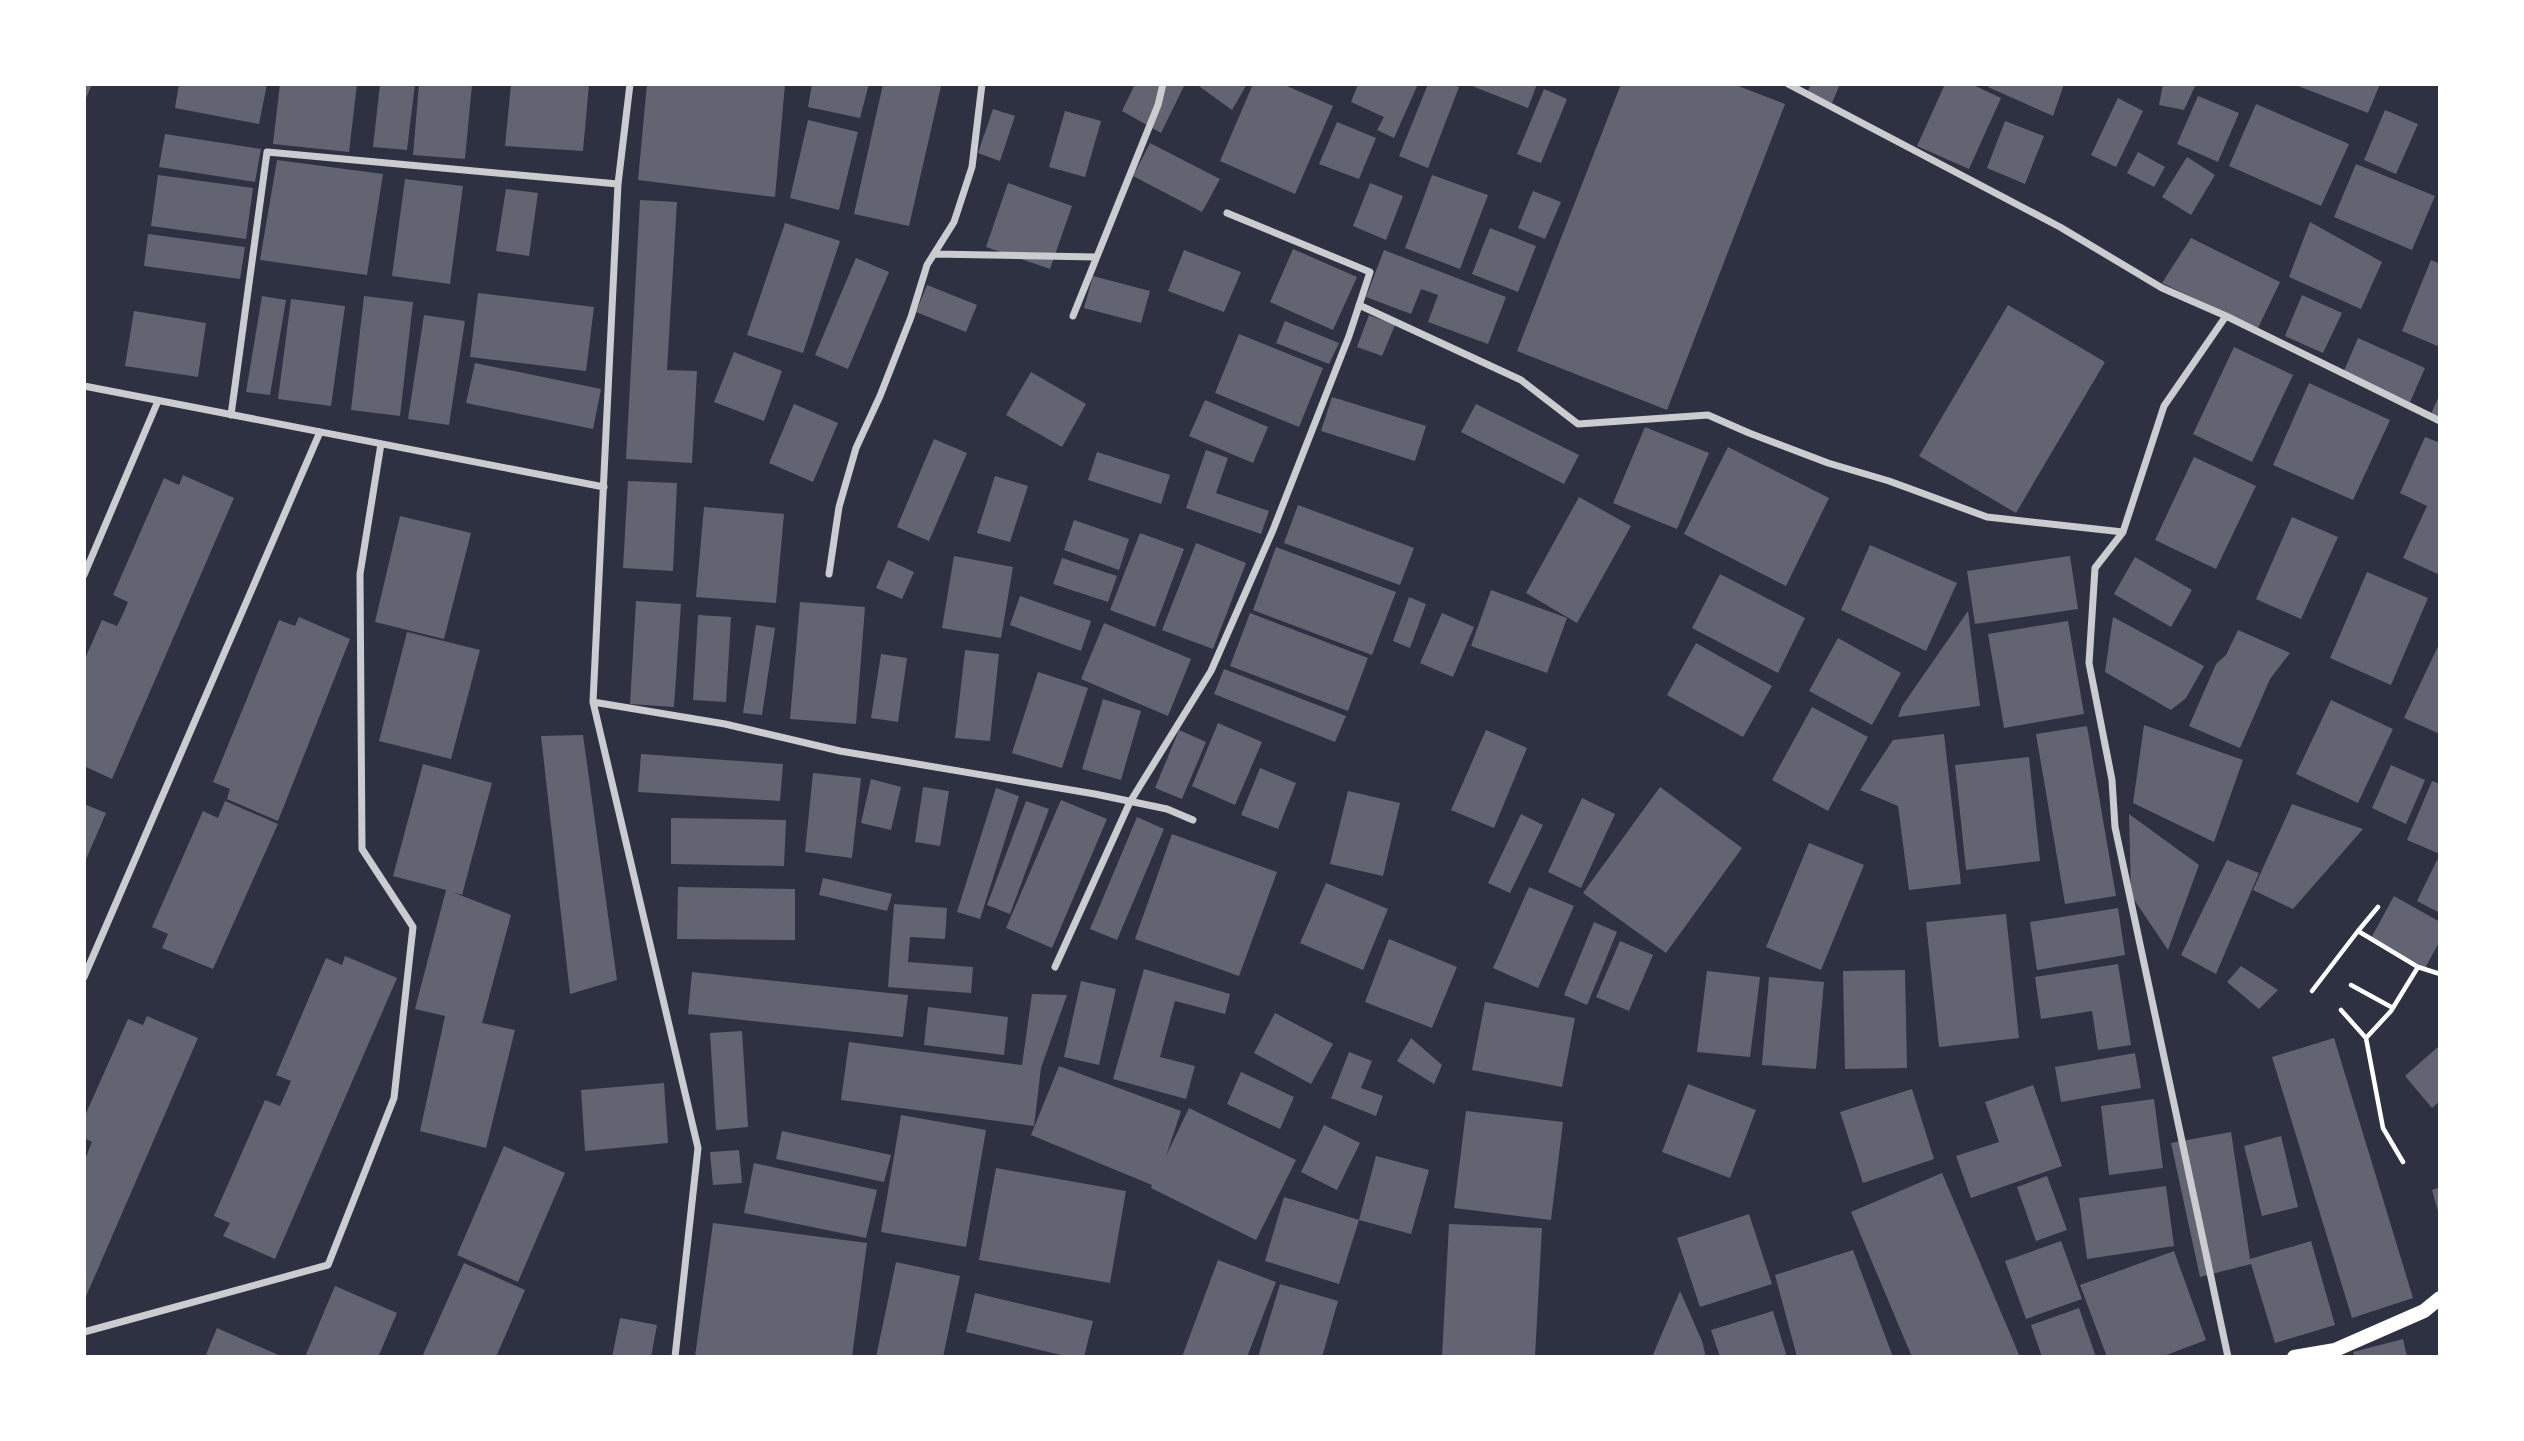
<svg xmlns="http://www.w3.org/2000/svg" width="2524" height="1441" viewBox="0 0 2524 1441" font-family="'Fira Sans Condensed',sans-serif">
	<style>
		.building { fill: #626471 }
		.lines { fill: none; stroke-linecap: round; stroke-linejoin: round }
		.path { stroke: #fff; stroke-width: 4.5 }
		.minor { stroke: #caccd0; stroke-width: 7 }
		.secondary { stroke: #fff; stroke-width: 14 }
	</style>
	<rect width="100%" height="100%" fill="#2d3142"/>
	<path class="building" d="M84 84H92L84 103Z
		M179 84H267L259 124 175 108Z
		M280 84H357L349 152 273 144Z
		M380 84H415L407 150 373 147Z
		M419 84H472L465 159 413 155Z
		M511 84H589L583 151 505 146Z
		M647 84H785L775 197 638 180Z
		M812 84H869L860 118 808 107Z
		M883 84 941 86 909 226 854 214Z
		M1135 84H1185L1161 133 1122 111Z
		M1196 84H1247L1232 110Z
		M1253 84H1282L1333 106 1295 194 1220 161Z
		M1358 84H1418L1394 138 1377 130 1384 117 1351 102Z
		M1428 84H1452L1459 87 1428 168 1399 156Z
		M1467 84H1537L1528 108Z
		M1621 84H1733L1785 104 1667 410 1517 351Z
		M1811 84H1840L1832 103 1807 93Z
		M1945 84H1971L2001 98 1969 169 1917 146Z
		M1990 84H2064L2053 116 1988 87Z
		M2163 84H2196L2184 110 2159 105Z
		M2293 84H2380L2368 113Z
		M1544 89 1567 99 1541 163 1517 154Z
		M2198 96 2239 113 2218 162 2177 144Z
		M2118 98 2143 111 2116 167 2091 155Z
		M2256 104 2349 144 2321 206 2229 166Z
		M993 109 1015 116 1000 161 978 153Z
		M2385 110 2418 124 2396 174 2364 160Z
		M1065 111 1101 121 1085 177 1049 167Z
		M808 120 858 132 839 210 790 198Z
		M2005 121 2044 136 2025 184 1987 168Z
		M1337 122 1376 138 1359 179 1319 164Z
		M165 134 261 149 255 182 159 167Z
		M1150 143 1220 179 1202 212 1133 176Z
		M2138 152 2165 167 2154 187 2127 173Z
		M2187 157 2215 175 2191 215 2162 197Z
		M277 160 383 174 367 275 260 260Z
		M2356 164 2435 196 2412 250 2334 217Z
		M158 175 253 188 246 239 151 226Z
		M1432 175 1488 195 1460 269 1405 248Z
		M405 179 463 186 450 284 392 276Z
		M1008 183 1072 206 1050 269 986 247Z
		M1370 183 1403 196 1386 240 1353 226Z
		M506 189 538 193 529 256 496 251Z
		M1533 191 1561 202 1545 239 1518 228Z
		M640 200 677 202 667 370 697 371 692 463 626 459Z
		M2310 222 2382 262 2361 309 2289 277Z
		M785 223 840 241 803 353 747 335Z
		M1490 228 1536 246 1518 292 1472 274Z
		M148 234 245 247 240 279 144 266Z
		M2191 238 2280 282 2258 328 2162 283Z
		M1293 249 1357 277 1333 330 1270 302Z
		M1184 250 1241 272 1224 312 1168 291Z
		M1384 250 1506 297 1488 344 1428 322 1438 295 1421 289 1411 314 1366 297Z
		M856 258 889 272 848 369 815 355Z
		M2431 260 2440 264V347L2402 331Z
		M1093 276 1150 291 1141 323 1084 308Z
		M927 285 977 305 966 332 916 312Z
		M478 293 594 307 586 371 470 357Z
		M2302 295 2342 313 2323 353 2285 336Z
		M262 296 286 300 270 395 246 392Z
		M364 296 413 302 400 416 351 410Z
		M291 299 345 306 331 406 278 399Z
		M2008 305 2105 362 2016 513 1919 456Z
		M134 311 206 323 198 377 125 366Z
		M424 315 465 321 449 425 408 419Z
		M1369 315 1395 325 1382 356 1357 347Z
		M1285 321 1339 343 1329 364 1276 343Z
		M1239 334 1323 368 1299 427 1215 393Z
		M2358 338 2425 368 2410 402 2343 373Z
		M2234 347 2293 375 2252 462 2193 434Z
		M734 352 782 371 764 421 714 402Z
		M475 363 601 389 593 429 466 403Z
		M1031 372 1086 404 1062 447 1006 415Z
		M2309 383 2390 420 2353 500 2273 465Z
		M2440 394V420L2430 416Z
		M1332 397 1426 426 1415 461 1321 431Z
		M1205 400 1268 427 1253 463 1189 436Z
		M794 404 838 423 813 482 769 463Z
		M1476 404 1579 455 1564 484 1461 432Z
		M1645 427 1709 453 1677 529 1613 503Z
		M2425 437 2440 443V575L2403 558 2427 506 2400 493Z
		M934 439 967 453 929 541 897 527Z
		M1728 447 1829 498 1786 586 1684 534Z
		M1206 450 1228 458 1216 493 1269 511 1261 534 1186 508Z
		M1097 452 1170 475 1161 504 1088 480Z
		M2194 457 2256 486 2216 569 2155 540Z
		M183 475 234 498 112 779 84 766V661L102 620 117 626 123 614 128 602 113 595 164 478 179 485Z
		M995 476 1028 486 1010 542 977 533Z
		M628 481 677 483 673 571 623 568Z
		M1579 497 1631 526 1577 623 1526 593Z
		M1298 505 1414 548 1400 585 1284 543Z
		M704 507 784 514 776 603 696 597Z
		M400 516 471 533 444 639 375 622Z
		M2292 517 2338 537 2301 619 2256 599Z
		M1074 520 1129 539 1119 570 1064 550Z
		M1140 533 1184 549 1155 627 1110 610Z
		M1196 543 1246 563 1213 649 1162 630Z
		M1870 545 1957 583 1926 651 1841 610Z
		M1276 547 1396 592 1372 655 1253 610Z
		M954 556 1013 567 1001 638 942 628Z
		M2070 556 2078 609 1975 624 1967 571Z
		M2135 557 2192 590 2171 627 2114 594Z
		M1062 558 1117 576 1108 602 1053 584Z
		M888 560 914 572 902 599 876 588Z
		M2367 572 2428 598 2391 685 2330 658Z
		M1720 574 1805 618 1778 673 1692 628Z
		M1491 590 1567 618 1547 673 1471 646Z
		M1020 596 1091 621 1081 651 1010 625Z
		M1409 597 1426 604 1410 648 1393 641Z
		M636 601 681 604 674 707 630 704Z
		M800 602 865 607 856 724 790 719Z
		M1968 611 1980 706 1898 717 1902 706Z
		M1250 613 1368 658 1348 711 1230 666Z
		M1442 613 1474 627 1453 677 1420 663Z
		M698 615 731 617 726 702 693 700Z
		M299 617 350 639 278 821 227 799 230 789 213 782 279 620 295 626Z
		M2113 617 2204 666 2186 698 2171 710 2105 672Z
		M2068 621 2084 714 2004 728 1988 634Z
		M1104 623 1191 659 1168 716 1081 679Z
		M756 625 775 628 762 715 743 713Z
		M2238 630 2290 653 2270 679 2240 748 2189 726 2216 664 2226 655Z
		M407 632 480 650 451 759 379 741Z
		M1838 638 1901 673 1872 725 1809 691Z
		M2440 642V734L2404 718Z
		M1696 643 1772 686 1743 737 1667 695Z
		M965 650 999 654 990 741 955 738Z
		M881 654 907 658 898 722 871 718Z
		M1224 669 1346 716 1335 742 1214 694Z
		M1038 672 1088 688 1062 768 1012 753Z
		M1103 699 1141 711 1121 780 1082 769Z
		M2331 700 2393 729 2358 803 2296 774Z
		M1812 707 1868 737 1828 811 1772 780Z
		M1218 723 1262 742 1235 805 1192 786Z
		M2144 725 2243 760 2214 842 2133 803Z
		M2087 726 2116 896 2065 904 2036 734Z
		M1179 730 1206 742 1182 799 1155 788Z
		M1486 730 1527 748 1494 828 1451 810Z
		M1944 734 1961 884 1909 890 1898 806 1860 790 1893 740Z
		M583 735 617 980 570 994 541 736Z
		M641 754 783 764 780 801 638 792Z
		M2029 757 2040 861 1966 870 1955 765Z
		M423 764 492 783 462 895 452 892 511 915 482 1023 515 1030 486 1148 420 1131 445 1016 415 1009 446 890 393 876Z
		M2391 765 2425 780 2406 824 2372 808Z
		M1260 768 1296 783 1278 829 1241 815Z
		M813 773 861 778 852 858 805 852Z
		M871 779 901 787 891 830 861 823Z
		M2432 781 2440 784V854L2407 840Z
		M923 787 949 791 940 846 915 842Z
		M1660 787 1742 848 1666 953 1583 893Z
		M996 788 1019 796 980 919 957 912Z
		M1348 791 1400 803 1383 876 1330 864Z
		M1582 798 1615 814 1581 888 1548 872Z
		M1061 800 1107 819 1052 948 1006 928Z
		M225 801 278 824 213 969 162 948 168 934 152 927 203 811 218 818Z
		M1026 801 1049 809 1010 914 987 905Z
		M84 804 106 813 84 864Z
		M2292 804 2363 829 2293 909 2253 890Z
		M1521 814 1543 825 1510 893 1488 883Z
		M2129 814 2199 865 2168 950 2131 895Z
		M1137 817 1164 829 1117 940 1090 929Z
		M671 818 786 820 784 866 671 864Z
		M1172 834 1277 872 1239 976 1135 939Z
		M1809 843 1864 865 1821 970 1766 947Z
		M2227 860 2259 873 2216 974 2181 955Z
		M2437 860 2440 861V913L2417 901Z
		M823 878 892 894 887 911 819 895Z
		M1326 883 1388 909 1363 970 1300 943Z
		M678 887 795 889V940L677 939Z
		M1529 887 1574 906 1538 988 1493 968Z
		M2394 896 2440 922V941L2425 968 2371 938Z
		M894 904 947 908 945 939 910 937 908 962 973 967 971 993 888 987Z
		M2118 908 2125 955 2037 970 2030 922Z
		M2006 914 2019 1038 1939 1047 1926 922Z
		M1594 922 1617 932 1587 1005 1564 995Z
		M1389 939 1457 967 1432 1028 1365 1002Z
		M1620 941 1653 955 1629 1011 1596 997Z
		M345 956 397 978 275 1259 223 1236 230 1223 214 1216 265 1100 280 1106 291 1081 276 1075 326 958 342 965Z
		M2118 964 2131 1045 2098 1050 2092 1011 2041 1019 2035 977Z
		M2241 966 2278 990 2259 1009 2227 982Z
		M1144 969 1230 994 1225 1014 1175 1001 1160 1057 1195 1066 1186 1099 1113 1079Z
		M1905 970 1907 1068 1845 1069 1843 971Z
		M1707 971 1760 977 1750 1057 1697 1052Z
		M692 972 908 995 903 1037 688 1014Z
		M1769 977 1824 982 1816 1069 1762 1065Z
		M1081 981 1116 989 1099 1065 1064 1057Z
		M1032 994 1067 995 1041 1068 1034 1126 841 1100 849 1042 1022 1065Z
		M1485 1002 1575 1018 1562 1087 1472 1070Z
		M928 1007 1008 1017 1004 1055 924 1045Z
		M1275 1013 1333 1044 1311 1084 1254 1053Z
		M147 1016 198 1038 84 1301V1162L92 1142 84 1138V1118L128 1019 143 1025Z
		M742 1031 748 1127 716 1130 710 1033Z
		M1411 1038 1442 1065 1434 1084 1397 1061Z
		M2334 1038 2413 1298 2352 1318 2272 1057Z
		M2440 1045V1101L2432 1108 2405 1076Z
		M1349 1052 1372 1061 1361 1088 1383 1096 1376 1116 1331 1098Z
		M2135 1053 2141 1088 2061 1102 2055 1067Z
		M1059 1066 1181 1111 1166 1156 1189 1108 1296 1160 1256 1240 1151 1188 1152 1185 1031 1135Z
		M1241 1072 1294 1097 1280 1129 1227 1104Z
		M664 1083 668 1143 585 1151 581 1090Z
		M1688 1084 1756 1110 1730 1178 1662 1152Z
		M2033 1085 2062 1166 1971 1198 1956 1156 1999 1142 1985 1102Z
		M1912 1089 1934 1159 1863 1183 1840 1112Z
		M2154 1099 2163 1168 2109 1175 2101 1106Z
		M1466 1111 1563 1122 1551 1220 1454 1208Z
		M901 1115 986 1130 966 1247 881 1232Z
		M1324 1125 1360 1143 1337 1190 1301 1172Z
		M782 1131 891 1155 884 1182 776 1159Z
		M2231 1132 2250 1259 2311 1241 2335 1325 2275 1343 2251 1264 2200 1277 2171 1143Z
		M2281 1136 2298 1207 2262 1216 2244 1146Z
		M504 1146 565 1173 518 1282 457 1255Z
		M739 1150 742 1183 713 1185 710 1152Z
		M1376 1156 1429 1170 1411 1234 1359 1220 1339 1284 1265 1261 1284 1197 1359 1220Z
		M754 1163 877 1190 866 1238 744 1213Z
		M996 1168 1126 1191 1110 1283 979 1260Z
		M1942 1173 2020 1357H1912L1851 1212Z
		M2047 1176 2067 1230 2036 1241 2017 1187Z
		M2166 1186 2174 1246 2087 1259 2079 1198Z
		M2440 1187V1215H2439L2432 1190Z
		M1749 1214 1772 1284 1700 1307 1677 1238Z
		M713 1223 867 1243 852 1357H695Z
		M1449 1224 1542 1228 1535 1357H1442Z
		M2061 1241 2082 1299 2026 1319 2005 1261Z
		M1853 1250 1893 1357H1797L1775 1275Z
		M2174 1251 2206 1340 2161 1357H2107L2080 1285Z
		M1218 1260 1276 1282 1247 1357H1182Z
		M896 1262 960 1276 943 1357H876Z
		M464 1263 525 1290 496 1357H422Z
		M1280 1284 1338 1301 1322 1357H1258Z
		M335 1286 397 1313 378 1357H305Z
		M1680 1291 1702 1341 1706 1357H1652Z
		M975 1293 1093 1321 1084 1357H1069L966 1332Z
		M2079 1308 2096 1357H2042L2031 1325Z
		M1773 1311 1787 1357H1720L1711 1330Z
		M620 1318 657 1325 651 1357H612Z
		M217 1328 283 1357H205Z
		M2403 1339 2407 1357H2355L2353 1352Z"/>
	<g class="lines">
		<path class="path" d="M2358 931 2378 907
			M2351 985 2393 1008
			M2312 991 2358 931 2418 967 2440 974
			M2341 1010 2366 1038
			M2403 1162 2383 1128 2366 1038 2391 1011 2418 967"/>
		<path class="minor" d="M630 84 618 184 593 702 698 1148 675 1357
			M1788 84 2060 227 2162 288 2226 316 2164 406 2123 532 2095 568 2089 663 2112 780 2115 827 2228 1357
			M934 254 1096 257
			M1359 305 1521 380 1578 424 1708 415 1749 433 1828 463 1889 481 1987 517 2123 532
			M1073 316 1158 105 1163 84
			M2226 316 2440 421
			M84 386 604 487
			M231 415 267 152 618 184
			M829 574 839 507 856 448 880 396 911 317 927 265 954 222 972 167 982 84
			M84 575 158 401
			M593 702 725 724 840 751 1095 794 1167 809 1193 820
			M1055 967 1130 802 1211 671 1273 530 1349 336 1370 272 1227 213
			M84 977 320 432
			M84 1332 328 1265 394 1098 413 927 362 849 360 574 381 444"/>
		<path class="secondary" d="M2294 1357 2335 1350 2424 1311 2440 1298"/>
	</g>
	<rect width="2524" height="1441" fill="none" stroke="#ffffff" stroke-width="172"/>
</svg>
